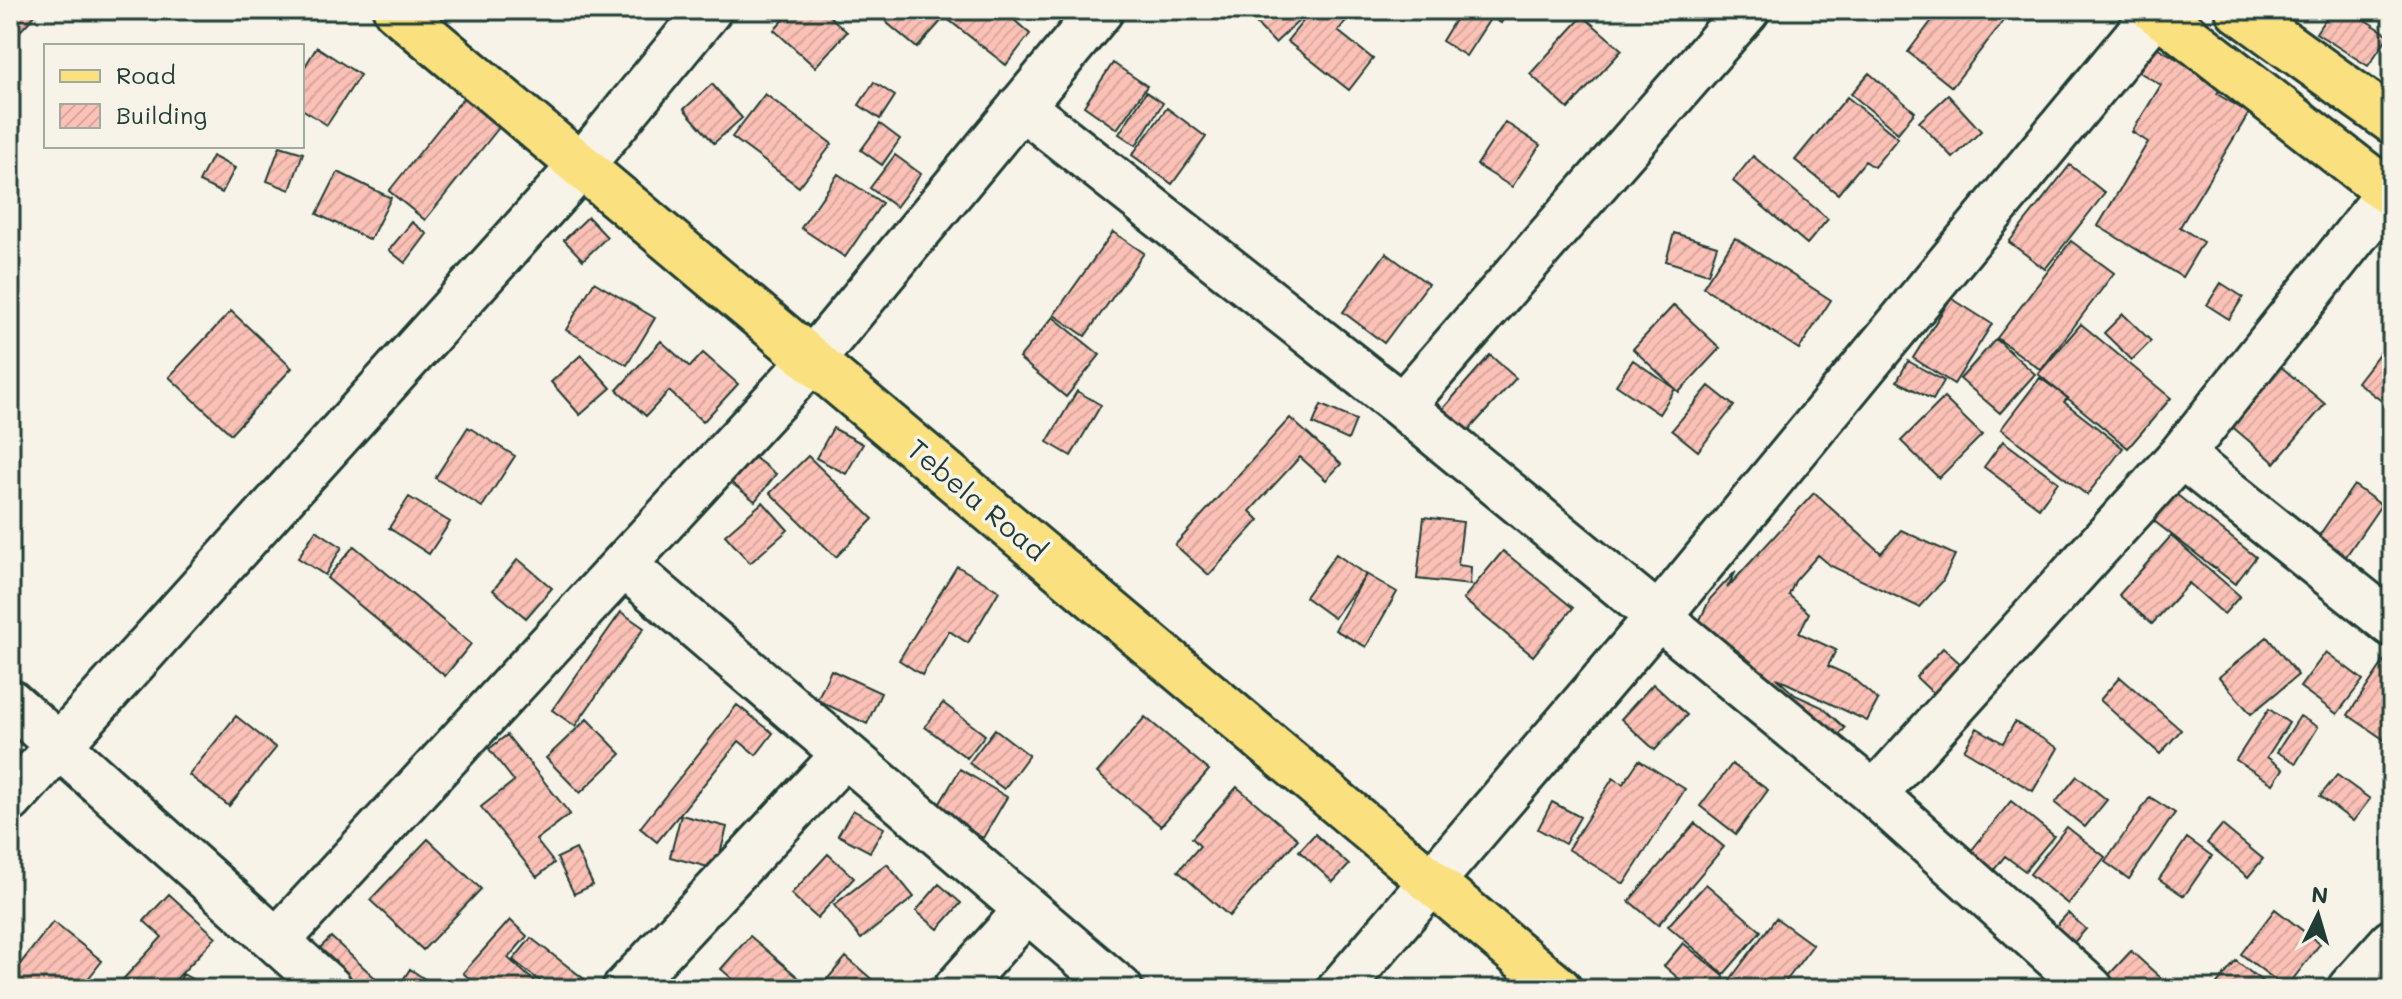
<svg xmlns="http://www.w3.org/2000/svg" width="2402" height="999" viewBox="0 0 2402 999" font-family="Mali,sans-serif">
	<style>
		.building { fill: url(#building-hatch); stroke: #1f3d34; stroke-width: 2 }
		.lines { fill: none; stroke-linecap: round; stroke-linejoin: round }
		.minor-casing { stroke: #1f3d34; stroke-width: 50 }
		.major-casing { stroke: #1f3d34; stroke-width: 50 }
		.minor { stroke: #f7f3e8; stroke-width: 44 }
		.major { stroke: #fbe080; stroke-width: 44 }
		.labels { text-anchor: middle; stroke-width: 7; stroke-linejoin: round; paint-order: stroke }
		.street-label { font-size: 28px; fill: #1f3d34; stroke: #f7f3e8 }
	</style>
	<defs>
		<pattern id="building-hatch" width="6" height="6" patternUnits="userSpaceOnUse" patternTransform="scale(2)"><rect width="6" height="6" fill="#fcc1b6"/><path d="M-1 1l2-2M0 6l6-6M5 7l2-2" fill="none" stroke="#d8a79d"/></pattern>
	</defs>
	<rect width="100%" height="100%" fill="#f7f3e8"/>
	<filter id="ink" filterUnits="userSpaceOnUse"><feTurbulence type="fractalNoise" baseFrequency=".0125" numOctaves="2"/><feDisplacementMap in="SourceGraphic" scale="16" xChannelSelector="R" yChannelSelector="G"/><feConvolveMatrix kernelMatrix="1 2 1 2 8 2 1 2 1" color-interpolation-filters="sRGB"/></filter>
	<g filter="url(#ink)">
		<path class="building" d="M10 10H40L10 42Z
			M793 10H823L847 32 815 67 774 30Z
			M896 10H933L943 19 917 48 886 22Z
			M951 10H1003L1030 34 1006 65 945 17Z
			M1243 10H1294L1302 18 1275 43Z
			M1312 10H1354L1338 31 1373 59 1349 90 1287 41Z
			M1461 10H1476L1490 19 1466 56 1442 41Z
			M1479 10H1508L1501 23Z
			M1921 10H2010L2011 11 1952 87 1908 52 1933 19Z
			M2331 10H2349L2389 35 2368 66 2316 33Z
			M1583 16 1622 50 1568 109 1530 74Z
			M2155 46 2222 86 2217 94 2249 113 2180 227 2203 242 2182 277 2098 226 2148 142 2132 132 2161 85 2139 72Z
			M317 47 360 75 327 125 302 109V71Z
			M1113 63 1147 86 1117 129 1084 106Z
			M1869 73 1915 112 1898 133 1851 94Z
			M874 82 895 96 880 119 859 105Z
			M712 84 742 118 714 143 684 109Z
			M1146 92 1163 103 1136 145 1119 134Z
			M765 94 832 144 799 187 732 137Z
			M1948 95 1981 131 1953 158 1919 122Z
			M465 96 501 125 425 220 389 191Z
			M1847 97 1898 138 1874 167 1865 161 1838 194 1795 160Z
			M1167 108 1206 137 1172 184 1132 155Z
			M1505 122 1540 145 1512 187 1477 165Z
			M880 124 900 139 882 165 861 150Z
			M280 146 303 153 290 190 267 181Z
			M895 155 921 174 896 207 870 188Z
			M212 156 235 168 222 193 199 182Z
			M1753 156 1828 219 1807 244 1733 181Z
			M2070 165 2105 193 2045 269 2009 242Z
			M338 172 391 198 370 240 317 214Z
			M838 174 882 203 845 257 801 228Z
			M588 217 607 237 583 260 564 240Z
			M412 222 427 234 405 263 389 250Z
			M1113 232 1144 253 1085 336 1054 315Z
			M1674 233 1717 246 1708 274 1666 261Z
			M1735 238 1831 300 1799 349 1703 287Z
			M2071 241 2114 273 2041 370 1997 338Z
			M1386 253 1428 284 1384 343 1343 312Z
			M594 282 655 318 627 365 566 330Z
			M2221 283 2243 297 2229 319 2207 305Z
			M1951 298 1992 324 1954 384 1913 358Z
			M1674 305 1720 348 1679 392 1633 349Z
			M231 311 292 368 231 434 169 377Z
			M2123 314 2151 341 2132 360 2104 333Z
			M1053 317 1100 355 1066 397 1019 358Z
			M2081 324 2171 398 2128 448 2038 374Z
			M1996 339 2035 374 2000 413 1960 379Z
			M661 341 690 367 703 353 738 384 703 422 669 391 646 416 617 390Z
			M2388 342 2392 345V409L2357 382Z
			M581 355 611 388 580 415 551 382Z
			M1490 355 1516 378 1459 441 1434 419Z
			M1633 360 1675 389 1659 414 1616 385Z
			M2273 360 2325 404 2275 463 2223 419Z
			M1908 361 1944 381 1933 400 1897 381Z
			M2040 378 2068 398 2064 402 2123 448 2087 495 2001 429Z
			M1709 386 1734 406 1698 451 1672 430Z
			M1077 391 1101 405 1071 456 1047 442Z
			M1944 398 1982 435 1939 478 1901 441Z
			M1321 405 1356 420 1348 440 1313 424Z
			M1290 418 1341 464 1326 480 1300 457 1250 511 1259 520 1209 575 1175 545Z
			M468 427 515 456 482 507 435 478Z
			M833 428 863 444 846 474 816 458Z
			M2003 441 2058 482 2039 508 1984 467Z
			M750 454 776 474 755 501 729 481Z
			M808 456 873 519 836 557 770 493Z
			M2354 485 2381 505 2344 559 2316 540Z
			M1814 493 1881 553 1901 530 1955 555 1942 582 1919 607 1831 566 1818 555 1795 581 1789 595 1809 613 1799 633 1836 650 1828 666 1850 676 1878 700 1867 721 1776 678 1795 695 1822 707 1845 728 1823 753 1694 632 1710 599 1736 571 1727 588Z
			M2176 494 2256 557 2235 584 2154 521Z
			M409 497 450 522 429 554 389 528Z
			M763 502 788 530 750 563 725 535Z
			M1424 517 1463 522 1458 565 1471 567 1470 585 1417 579Z
			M316 530 342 547 325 575 298 558Z
			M2171 536 2240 596 2224 614 2189 583 2152 624 2119 595Z
			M354 546 471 644 445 676 327 578Z
			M1503 551 1573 608 1533 656 1463 599Z
			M1336 554 1366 575 1334 618 1305 597Z
			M518 559 552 588 526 618 493 590Z
			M957 566 999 591 968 643 949 631 922 675 899 660Z
			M1366 574 1397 592 1366 647 1335 630Z
			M621 612 644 628 575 726 552 710Z
			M2267 637 2298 675 2251 714 2219 677Z
			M1943 648 1962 665 1934 694 1916 677Z
			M2326 652 2363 680 2337 714 2300 687Z
			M2389 654 2392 656V745L2348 715Z
			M831 670 881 693 867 724 817 700Z
			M2120 677 2181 730 2160 754 2100 700Z
			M1653 684 1687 715 1655 750 1621 719Z
			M943 703 985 735 967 758 925 727Z
			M737 705 773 733 756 755 739 741 657 842 640 828Z
			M2269 709 2289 723 2267 757 2283 769 2273 784 2236 760Z
			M236 716 276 748 229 806 189 775Z
			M2300 716 2318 727 2296 763 2277 752Z
			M1145 717 1209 770 1161 826 1097 773Z
			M587 719 621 754 580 793 546 758Z
			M2015 722 2058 748 2033 791 1964 750 1977 728 2003 743Z
			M995 729 1029 755 1004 789 969 763Z
			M507 735 570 814 536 840 554 863 537 877 481 807 514 781 489 749Z
			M1639 760 1685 789 1624 884 1568 849 1613 778 1623 784Z
			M1732 764 1768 790 1736 834 1700 806Z
			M960 769 1007 797 983 838 936 810Z
			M2337 775 2370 799 2353 821 2320 796Z
			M2077 776 2107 800 2085 827 2055 803Z
			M1237 787 1298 839 1229 916 1178 871 1200 846 1192 838Z
			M2150 797 2175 813 2129 879 2105 862Z
			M2011 801 2054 836 2025 871 2005 856 1986 880 1963 861Z
			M1552 802 1580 817 1565 844 1538 829Z
			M853 810 884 828 870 852 838 835Z
			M681 815 727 827 716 869 670 857Z
			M1695 823 1724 847 1658 925 1629 901Z
			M2222 825 2263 859 2248 877 2207 843Z
			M2067 827 2105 857 2068 904 2030 874Z
			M1315 834 1349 865 1333 882 1299 851Z
			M2187 838 2212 856 2184 896 2159 879Z
			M428 839 481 889 423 950 370 900Z
			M576 849 593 885 574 894 557 858Z
			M828 854 854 878 817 918 791 894Z
			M887 864 914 897 861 939 834 905Z
			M939 884 961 903 938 929 916 911Z
			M1706 884 1761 931 1724 974 1668 926Z
			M169 894 216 937 167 989H114L162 937 144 921Z
			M2275 909 2320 944 2286 988 2241 954Z
			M2068 913 2086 929 2068 949 2050 933Z
			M1776 918 1813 945 1780 989H1723Z
			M510 920 527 936 508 958 543 989H481L463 973Z
			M53 922 102 961 80 989H21L10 977Z
			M750 936 807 985 804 989H744L721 969Z
			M331 937 387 989H342L309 959Z
			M531 938 588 982 582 989H550L513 960Z
			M1683 943 1725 977 1715 989H1691L1664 966Z
			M2131 951 2173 989H2116L2105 979Z
			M846 957 883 989H819Z
			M2236 961 2272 989H2213Z
			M410 969 429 982 424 989H397Z
			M183 974 210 989H175Z"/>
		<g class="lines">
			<defs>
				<path id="minor" d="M1021 106 1402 406 1874 794 2091 989
					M1402 406 1747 10
					M2181 455 2392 624
					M624 565 1120 989
					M10 702 330 989
					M1874 794 2181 455 2392 189
					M10 800 581 166 709 10
					M277 941 812 360 1101 10
					M625 989 845 754
					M956 989 1027 910
					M1340 989 1657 618 2158 10
					M2350 989 2392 942"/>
				<path id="major" d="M396 10 1559 989
					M2154 10 2392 195
					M2238 10 2392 121"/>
			</defs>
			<use href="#minor" class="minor-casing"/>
			<use href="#major" class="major-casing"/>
			<use href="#minor" class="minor"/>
			<use href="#major" class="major"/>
		</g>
	</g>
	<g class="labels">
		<g class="street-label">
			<text transform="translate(977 500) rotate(40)" y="10">Tebela Road</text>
		</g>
	</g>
	<rect width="2402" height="999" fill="none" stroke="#f7f3e8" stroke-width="40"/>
	<rect x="20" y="20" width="2362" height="959" fill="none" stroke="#1f3d34" stroke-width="3" filter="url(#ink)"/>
	<rect x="44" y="44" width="260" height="104" fill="#f7f3e8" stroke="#a1aaa0" stroke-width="2"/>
	<rect x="60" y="70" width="40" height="12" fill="#fbe080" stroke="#a1aaa0" stroke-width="2"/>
	<text x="116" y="84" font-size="24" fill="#1f3d34">Road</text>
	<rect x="60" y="104" width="40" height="24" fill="url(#building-hatch)" stroke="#a1aaa0" stroke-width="2"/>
	<text x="116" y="124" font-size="24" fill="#1f3d34">Building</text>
	<g transform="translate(2318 915) rotate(5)" stroke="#f7f3e8" stroke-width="6" paint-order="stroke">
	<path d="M0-6L14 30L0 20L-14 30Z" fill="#1f3d34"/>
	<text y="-12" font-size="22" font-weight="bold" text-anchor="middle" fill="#1f3d34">N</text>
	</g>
</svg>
